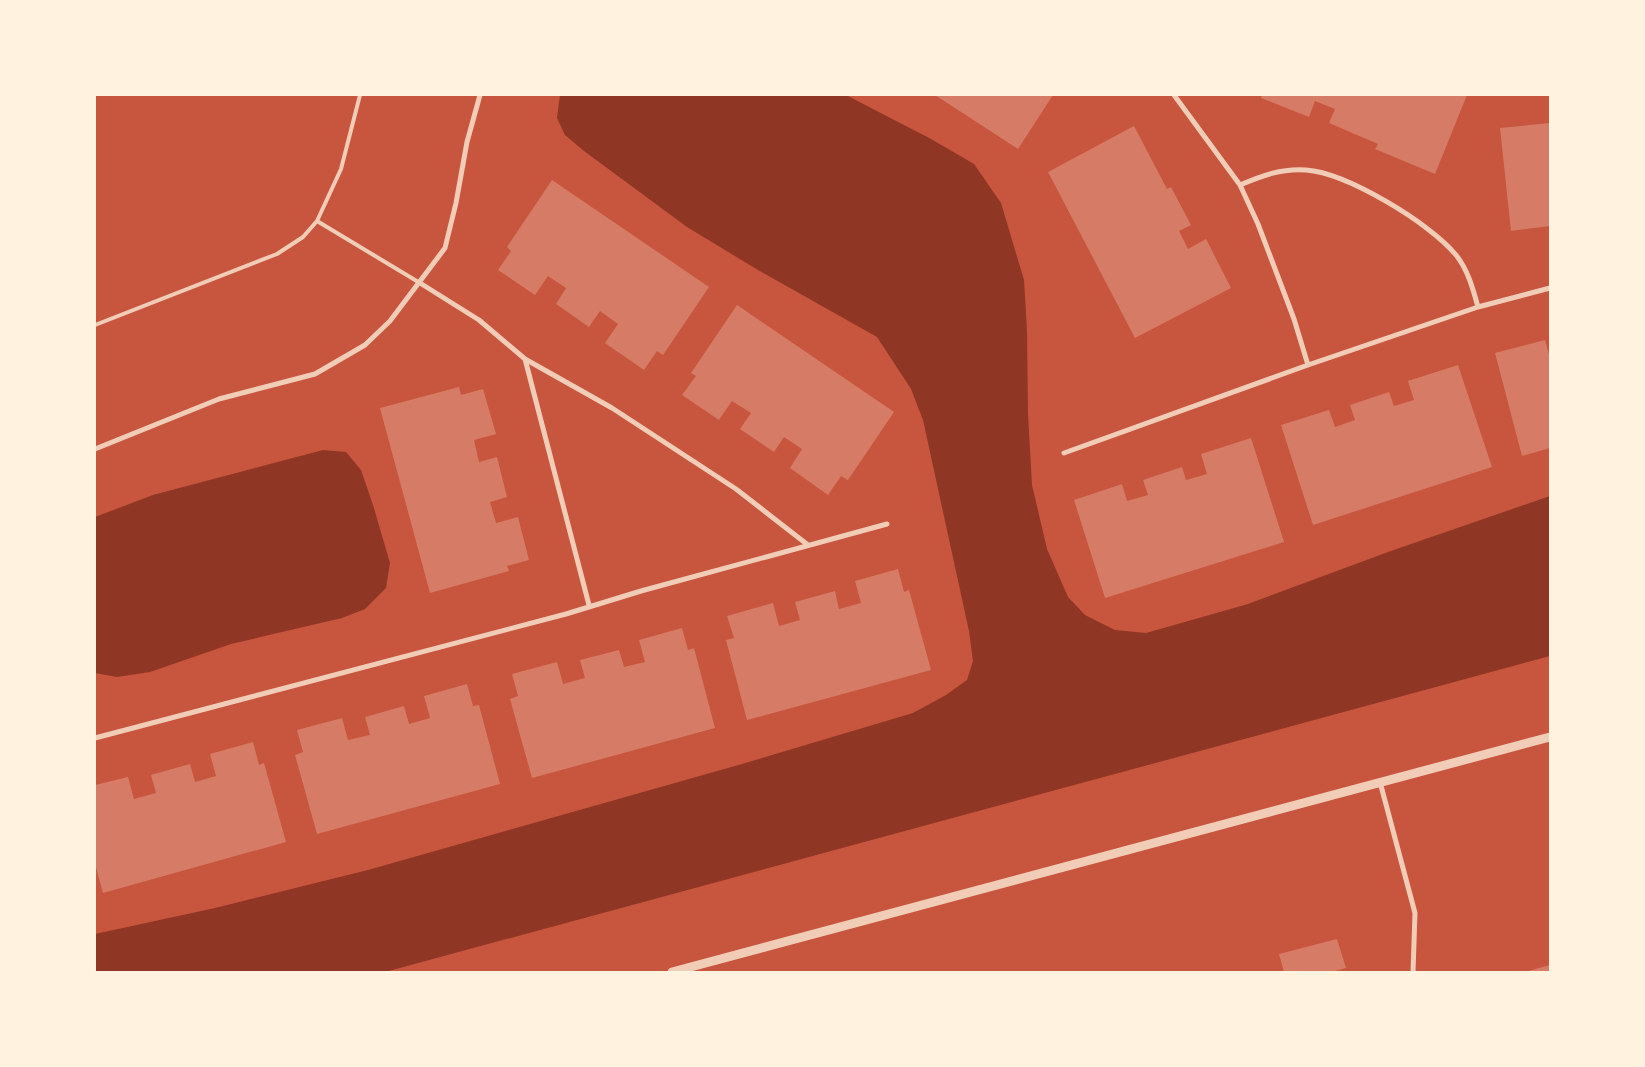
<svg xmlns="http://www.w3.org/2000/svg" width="1645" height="1067" viewBox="0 0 1645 1067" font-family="Figtree,sans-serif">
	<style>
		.water { fill: #8f3625 }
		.building { fill: #d67c66 }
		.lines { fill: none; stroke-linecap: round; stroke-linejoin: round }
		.service { stroke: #f1ccb7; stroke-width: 4 }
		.minor { stroke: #f1ccb7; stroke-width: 5 }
		.tertiary { stroke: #f1ccb7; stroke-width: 9 }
	</style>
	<rect width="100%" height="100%" fill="#c8553d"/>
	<path class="water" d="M560 95H846L931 139 974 164 1001 203 1024 280 1027 331 1028 414 1032 485 1047 549 1068 597 1085 615 1115 630 1146 633 1248 604 1388 552 1550 496V656L385 972H95V934L215 908 368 870 742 764 913 713 946 695 967 680 973 661 969 631 923 420 911 389 877 337 758 270 687 227 584 151 565 135 557 118Z
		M323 450 346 452 361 470 373 505 390 563 386 588 365 609 342 618 231 644 150 672 117 677 95 673V517L153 495Z"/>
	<path class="building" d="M935 95H1053L1018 149Z
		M1262 95H1467L1435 174 1375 149 1378 144 1329 123 1335 109 1315 101 1309 117 1261 98Z
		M1550 123V226L1511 231 1500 128Z
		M1134 126 1167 189 1171 187 1191 225 1179 231 1188 249 1206 239 1231 288 1135 338 1048 172Z
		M552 180 709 287 663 355 657 351 644 370 605 343 618 324 600 311 589 327 556 304 566 288 548 276 535 295 498 270 511 251 507 247Z
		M737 305 894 412 848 480 841 476 828 495 790 468 802 449 784 437 774 452 740 429 751 413 732 401 719 420 682 395 696 376 691 373Z
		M1545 340 1550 358V448L1522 456 1495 353Z
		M1458 365 1492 467 1313 525 1281 425 1329 410 1335 427 1355 420 1350 405 1389 392 1394 406 1414 400 1408 381Z
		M459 387 461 395 483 389 496 434 474 440 479 462 497 457 507 497 490 502 496 523 518 517 529 560 507 566 509 571 430 593 380 408Z
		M1251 438 1284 542 1105 598 1074 500 1122 484 1127 501 1148 495 1143 480 1182 467 1186 480 1207 474 1201 454Z
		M898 569 904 592 909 590 931 670 747 720 726 640 734 638 727 616 773 603 779 626 800 620 795 602 835 591 839 609 861 603 855 581Z
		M682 628 688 650 694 648 715 728 532 778 510 699 518 696 512 674 557 662 563 684 585 678 580 660 619 650 624 667 645 662 639 640Z
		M467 684 473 706 479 705 500 784 317 834 295 755 303 752 297 730 342 718 348 740 370 735 365 717 404 706 409 724 430 718 424 696Z
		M253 742 259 765 264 763 286 842 103 893 95 864V785L128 777 134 799 156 793 151 775 190 764 195 782 216 776 210 754Z
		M1337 939 1346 968 1332 972H1284L1279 954Z
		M1550 965V972H1528V971Z"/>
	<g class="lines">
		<path class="service" d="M317 221 420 283
			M95 325 277 254 303 237 317 221 341 169 360 95"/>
		<path class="minor" d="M1174 95 1240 185 1258 224 1294 319 1308 365
			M1240 185C1261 176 1282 168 1306 170 1347 173 1430 223 1456 255 1468 270 1473 289 1478 307
			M420 283 479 320 525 359 612 408 736 489 808 545
			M525 359 589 605
			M95 449 219 399 315 374 365 345 390 321 445 248 456 203 467 142 480 95
			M1064 453 1308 365 1478 307 1550 288
			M95 738 566 614 641 591 887 524
			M1380 782 1415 913 1413 972"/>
		<path class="tertiary" d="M672 972 1550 737"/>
	</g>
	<rect width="1645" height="1067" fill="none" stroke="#fff3e0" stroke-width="192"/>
</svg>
